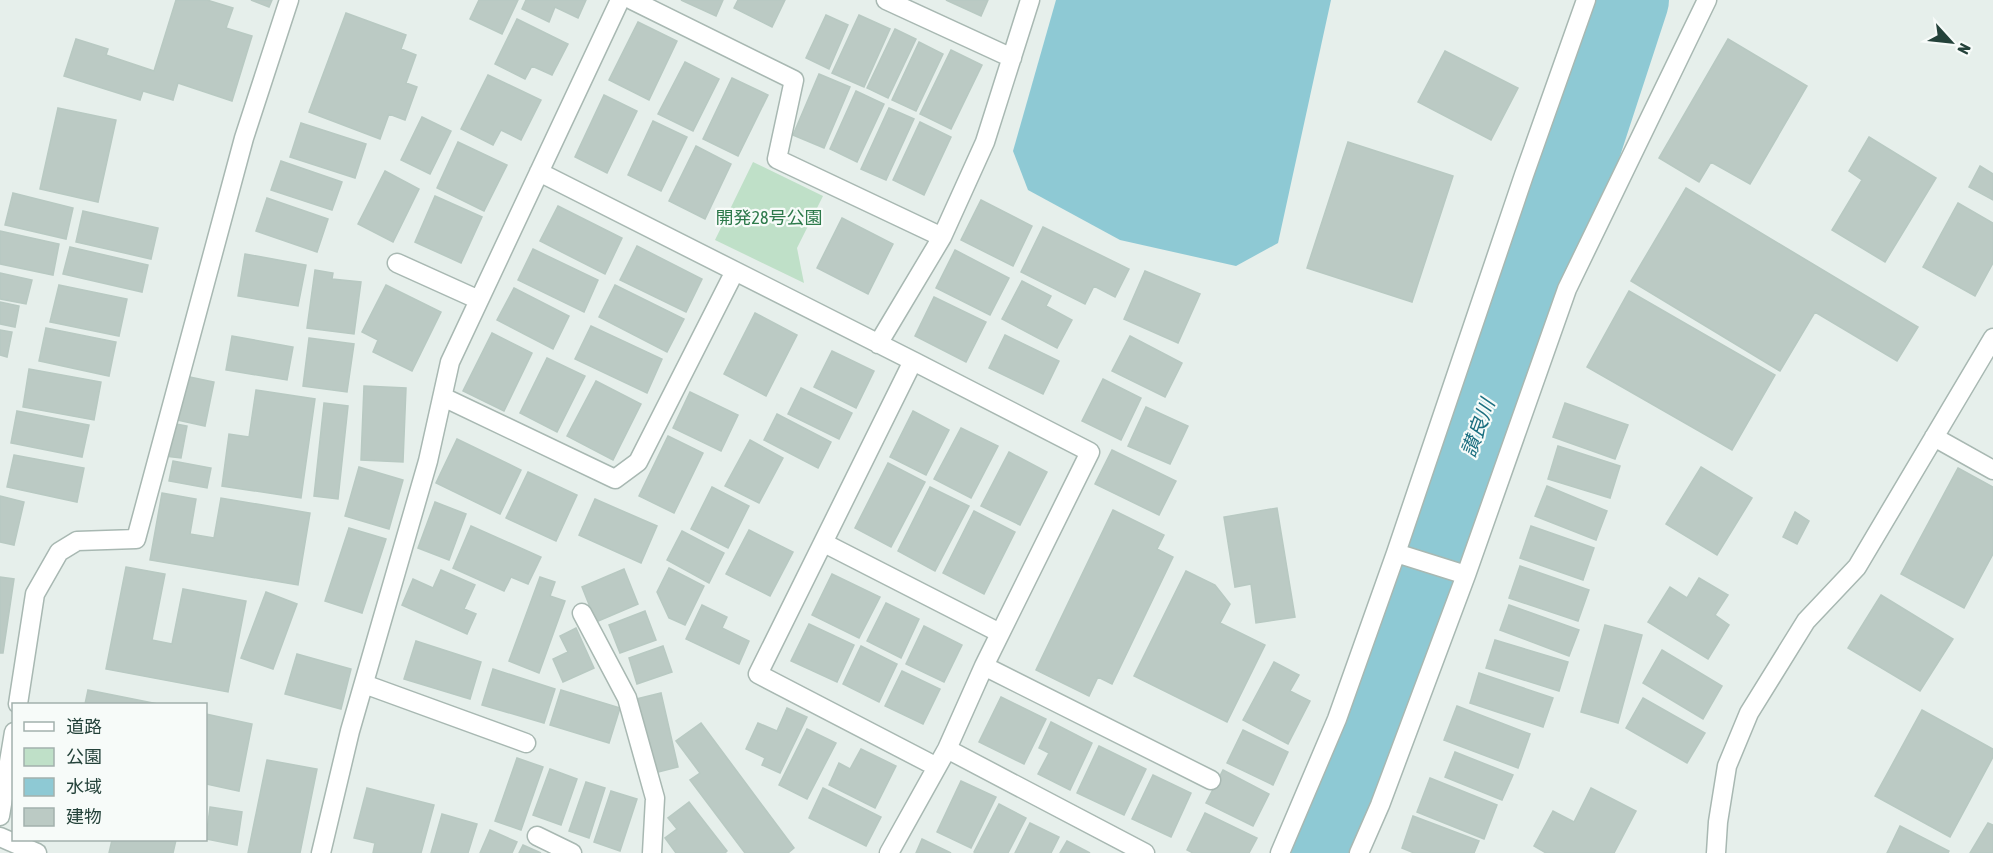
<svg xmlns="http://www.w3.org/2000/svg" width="1993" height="853" viewBox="0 0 1993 853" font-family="'Asap Condensed','Noto Sans JP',sans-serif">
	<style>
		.green { fill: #bfe0c8 }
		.water { fill: #8ec9d4 }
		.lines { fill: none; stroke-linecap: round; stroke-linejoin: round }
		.river { stroke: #8ec9d4; stroke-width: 78 }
		.building { fill: #bbcac4; stroke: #b8c9c2; stroke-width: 1.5 }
		.minor-casing { stroke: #a8b8b2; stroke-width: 21 }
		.minor { stroke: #fff; stroke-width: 18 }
		.labels { text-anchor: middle; stroke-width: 4.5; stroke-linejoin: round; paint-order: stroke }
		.park-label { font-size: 18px; fill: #2d7a4b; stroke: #f7fbf9 }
		.water-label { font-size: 20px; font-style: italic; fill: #1c6f80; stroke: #f7fbf9 }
	</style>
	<rect width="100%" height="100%" fill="#e6efeb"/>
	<path class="green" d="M753 162 823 196 797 248 804 283 715 240Z"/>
	<path class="water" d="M1056 0H1331L1278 243 1236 266 1120 240 1028 190 1013 151Z"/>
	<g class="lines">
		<path class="river" d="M1318 853 1388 692 1415 606 1475 434 1577 162 1630 0"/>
	</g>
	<path class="building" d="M176 0H207L233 8 226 28 252 36 232 101 178 83 173 100 143 91 140 100 64 76 76 39 108 49 106 55 154 71Z
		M251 0H272L269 7Z
		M479 0H518L502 34 470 19Z
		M526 0H586L578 18 555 7 549 22 522 9Z
		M681 0H723L716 16Z
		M738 0H785L772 27 734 8Z
		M946 0H988L981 16Z
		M346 13 406 35 401 49 416 55 406 83 417 87 405 120 389 114 380 139 309 112Z
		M826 15 848 25 829 69 806 58Z
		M859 15 890 29 864 87 832 73Z
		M517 19 568 44 552 75 532 66 525 79 495 64Z
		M638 22 677 41 649 100 609 80Z
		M895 29 916 39 888 98 867 88Z
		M1728 39 1807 86 1750 184 1711 162 1699 182 1659 158Z
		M919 42 943 54 916 111 892 100Z
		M951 50 982 65 951 129 920 114Z
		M1445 51 1518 88 1491 140 1418 102Z
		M685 62 719 79 693 131 658 114Z
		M819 74 850 87 824 148 793 135Z
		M488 75 541 100 521 140 501 130 493 145 461 129Z
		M732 78 768 95 738 156 703 139Z
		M856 91 884 104 857 162 830 149Z
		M604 95 637 111 607 173 575 157Z
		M58 108 116 120 98 202 40 189Z
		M889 108 914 119 886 180 861 169Z
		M422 117 451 131 430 174 401 160Z
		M653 121 687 137 661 191 628 175Z
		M920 122 951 137 924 195 893 180Z
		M301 123 366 144 355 178 290 157Z
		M1869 137 1936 178 1885 262 1832 230 1862 180 1849 171Z
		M458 142 507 165 484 211 437 188Z
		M1348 142 1453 176 1412 302 1307 268Z
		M696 146 731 164 705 219 669 201Z
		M281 161 342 182 332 210 271 190Z
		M1980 166 1993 174V200L1969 187Z
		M385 171 419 189 393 242 358 224Z
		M1686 188 1918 327 1897 361 1815 312 1780 371 1631 281Z
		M13 193 73 208 66 239 5 225Z
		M435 196 482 217 461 263 415 242Z
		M267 198 328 219 317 252 256 231Z
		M981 200 1032 226 1013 266 961 240Z
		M1958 203 1993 223V263L1975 296 1923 267Z
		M558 206 622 238 605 274 540 241Z
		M83 211 158 228 151 259 76 242Z
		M842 218 893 244 868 294 817 268Z
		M1043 227 1129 269 1115 297 1094 286 1085 304 1021 272Z
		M0 231 59 244 53 275 0 264Z
		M637 246 702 279 686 312 620 280Z
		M70 247 148 265 142 292 63 274Z
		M533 249 598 280 584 312 518 280Z
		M955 250 1009 278 990 315 936 288Z
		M245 254 306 265 298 306 238 296Z
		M315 270 333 273 332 279 361 282 354 334 307 328Z
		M1145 271 1200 294 1178 343 1124 319Z
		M0 273 32 280 26 304 0 299Z
		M1022 281 1051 296 1046 306 1072 320 1057 348 1002 319Z
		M59 285 127 299 119 336 50 322Z
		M386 285 441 312 412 371 373 352 378 340 362 332Z
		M615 285 684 319 667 352 599 317Z
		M514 288 569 316 553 349 497 320Z
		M1629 291 1775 375 1732 450 1587 367Z
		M934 297 986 322 966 362 915 336Z
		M0 302 19 306 15 327 0 324Z
		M755 313 797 335 766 396 724 374Z
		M591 326 662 359 647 393 575 359Z
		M46 328 116 342 109 376 39 361Z
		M0 330 12 332 7 357 0 355Z
		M492 333 532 353 504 411 463 391Z
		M1005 335 1059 361 1043 394 989 368Z
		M232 336 293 347 287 380 226 370Z
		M1130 336 1182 363 1165 397 1112 371Z
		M309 338 354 344 347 392 303 386Z
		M832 351 874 371 856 408 814 387Z
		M547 358 585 376 557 432 520 413Z
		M29 369 101 382 94 420 23 407Z
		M185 376 214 382 205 426 177 420Z
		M1103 379 1141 398 1121 440 1082 421Z
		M596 381 641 404 613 460 567 436Z
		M364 386 406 388 403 462 361 460Z
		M801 388 852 413 839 439 788 414Z
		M256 390 315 399 301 498 222 486 229 434 249 437Z
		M690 392 738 415 721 451 673 428Z
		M324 403 348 406 338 499 314 496Z
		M1565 403 1628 425 1615 459 1553 437Z
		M1146 407 1188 426 1170 464 1128 446Z
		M17 411 89 425 82 457 11 443Z
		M913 411 949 430 926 475 890 457Z
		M777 414 831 442 818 468 764 440Z
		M171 423 187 426 181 458 165 456Z
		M961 428 998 446 971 498 934 479Z
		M668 436 703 453 674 513 639 496Z
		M457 439 521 470 500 514 436 483Z
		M750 440 783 458 759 503 725 486Z
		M1558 446 1620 466 1610 498 1548 479Z
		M1112 450 1176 481 1159 515 1095 484Z
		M1009 452 1047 472 1020 525 981 506Z
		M14 455 84 468 77 502 7 487Z
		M173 461 211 468 207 488 169 481Z
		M888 463 925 482 891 547 855 528Z
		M359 467 403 480 389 529 345 516Z
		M1701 467 1752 498 1717 555 1666 524Z
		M1958 468 1993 487V554L1964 608 1901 574Z
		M528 472 577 495 556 541 506 518Z
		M1547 486 1607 511 1596 540 1535 516Z
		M712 487 749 506 728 548 691 529Z
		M930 487 969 506 935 571 898 551Z
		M162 493 196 499 190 534 214 538 221 498 310 513 298 585 150 560Z
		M0 496 24 502 14 545 0 542Z
		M595 499 657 526 641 563 579 535Z
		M435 502 466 514 449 560 418 548Z
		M1277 508 1295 617 1256 623 1251 584 1235 587 1224 517Z
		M1113 510 1164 535 1157 549 1173 557 1112 684 1098 677 1089 696 1036 670Z
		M974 511 1015 532 984 594 943 573Z
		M1795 512 1809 521 1797 544 1783 537Z
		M471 526 541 557 528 584 511 577 504 591 453 568Z
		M1531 526 1594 548 1583 580 1520 558Z
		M349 528 386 539 362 613 325 601Z
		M749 530 793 552 770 596 726 574Z
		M682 531 724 553 709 583 667 560Z
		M1520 566 1589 590 1578 621 1509 598Z
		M126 567 165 574 152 640 172 644 183 589 246 601 228 692 106 669Z
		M669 568 704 586 685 625 669 618 657 592Z
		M624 569 638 604 596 622 582 587Z
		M441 570 475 585 464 609 476 614 467 634 402 605 413 579 433 588Z
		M1186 571 1215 585 1230 604 1220 623 1265 645 1227 722 1134 676Z
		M832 574 880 597 859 638 812 615Z
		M0 577 14 579 3 653H0Z
		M540 577 555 582 550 596 565 601 539 673 509 661Z
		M1699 578 1728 595 1715 615 1729 625 1708 659 1648 622 1670 587 1687 598Z
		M266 592 297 604 273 669 241 658Z
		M1881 595 1953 639 1920 691 1848 648Z
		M886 603 919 619 901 658 867 641Z
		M702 605 727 617 722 628 749 641 739 664 686 639Z
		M1509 605 1579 630 1569 656 1500 630Z
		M645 611 656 640 620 653 609 625Z
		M809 624 854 645 837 682 791 661Z
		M1605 625 1642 635 1618 723 1581 712Z
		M924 626 962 645 944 682 906 664Z
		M576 628 594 668 563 682 553 659 568 652 560 636Z
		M1495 640 1568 662 1559 691 1486 668Z
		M416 641 481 662 470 699 404 679Z
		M663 646 672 672 637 684 629 658Z
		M861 646 897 664 879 702 843 684Z
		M1662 650 1722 686 1703 719 1643 683Z
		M297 654 351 669 341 709 285 694Z
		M1274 662 1299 675 1290 691 1310 701 1288 744 1243 720Z
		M493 669 555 689 544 723 482 705Z
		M902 671 940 689 923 724 885 706Z
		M1479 673 1553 698 1543 727 1470 703Z
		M88 690 158 704H85Z
		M561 690 620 708 609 743 550 725Z
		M661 693 678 767 654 773 636 699Z
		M1001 697 1046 719 1024 764 979 742Z
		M1643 698 1705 733 1687 763 1626 728Z
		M1457 706 1530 734 1518 768 1444 740Z
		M787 708 807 717 780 773 762 765 765 758 746 749 758 723 777 731Z
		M1922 710 1993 749V757L1950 837 1875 796Z
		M206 714 252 724 239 791 206 784Z
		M1051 722 1092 743 1070 790 1038 774 1049 753 1039 748Z
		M701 723 794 848 788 853H745L690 780 700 773 676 741Z
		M807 729 836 743 807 799 779 785Z
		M1243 730 1288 752 1273 785 1227 763Z
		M1099 746 1146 769 1124 815 1077 793Z
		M861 749 896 766 875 808 829 785 839 763 850 769Z
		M1455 752 1513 775 1502 800 1445 777Z
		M517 758 543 767 521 830 495 821Z
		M267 760 317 769 300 853H248Z
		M550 769 577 779 561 825 533 815Z
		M1223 770 1269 794 1253 826 1206 803Z
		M1153 775 1191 793 1171 837 1132 819Z
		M1430 778 1497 805 1484 839 1417 812Z
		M961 781 996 797 971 848 937 832Z
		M586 782 605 788 589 838 569 831Z
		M367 788 434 805 421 853H373L375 843 354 838Z
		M823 788 881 817 866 846 809 818Z
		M1591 788 1636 811 1614 853H1546L1534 846 1553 811 1574 822Z
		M611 791 637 799 620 851 594 842Z
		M689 802 727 851 725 853H676L665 838 677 829 668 818Z
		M999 804 1026 818 1008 853H976L974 852Z
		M210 807 242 812 237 845 206 839Z
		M1205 813 1257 838 1249 853H1193L1187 850Z
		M442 814 477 824 468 853H431Z
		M1413 816 1479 841 1474 853H1414L1402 848Z
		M1030 823 1059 837 1051 853H1015Z
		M1988 823 1993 825V853H1970Z
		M1900 826 1949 851 1948 853H1887Z
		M490 830 517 842 512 853H480Z
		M922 839 951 853H916Z
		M112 840H176L173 853H109Z
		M1067 841 1090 853H1060Z
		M523 845 541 853H519Z"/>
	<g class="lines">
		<defs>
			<path id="minor" d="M632 0 794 80 777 159 942 237
				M886 0 1012 58
				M539 172 913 361
				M397 263 479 300
				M878 344 942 237 985 142 1030 0
				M443 397 615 479 638 462 735 271
				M1934 437 1993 470
				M824 543 1000 633
				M1396 553 1466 575
				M582 613 627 698 655 798 652 853
				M984 666 1211 780
				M364 684 526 743
				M18 704 35 594 59 552 77 541 136 539 244 138 289 0
				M947 749 1145 853
				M0 816 14 732
				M537 836 572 853
				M0 837 37 853
				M321 853 350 731 428 461 450 362 620 0
				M889 853 947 749 984 666 1090 452 913 361 758 674 937 767
				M1280 853 1337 719 1396 553 1524 175 1586 0
				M1359 853 1380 805 1466 575 1567 289 1707 0
				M1716 853 1718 822 1727 766 1749 713 1806 621 1857 567 1993 338"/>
		</defs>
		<use href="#minor" class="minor-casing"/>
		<use href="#minor" class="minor"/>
	</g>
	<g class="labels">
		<g class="park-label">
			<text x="769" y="224">開発28号公園</text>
		</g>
		<g class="water-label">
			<text transform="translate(1478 428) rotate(-70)" y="7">讃良川</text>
		</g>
	</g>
	<rect x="12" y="703" width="195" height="138" fill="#f7fbf9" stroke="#a3b1ad" stroke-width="1.5"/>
	<rect x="24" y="722" width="30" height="9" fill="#ffffff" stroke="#a3b1ad" stroke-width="1.5"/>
	<text x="66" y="733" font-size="18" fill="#24423a">道路</text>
	<rect x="24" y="748" width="30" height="18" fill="#bfe0c8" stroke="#a3b1ad" stroke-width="1.5"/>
	<text x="66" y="763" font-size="18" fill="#24423a">公園</text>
	<rect x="24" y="778" width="30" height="18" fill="#8ec9d4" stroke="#a3b1ad" stroke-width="1.5"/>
	<text x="66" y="793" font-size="18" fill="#24423a">水域</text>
	<rect x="24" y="808" width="30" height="18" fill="#bbcac4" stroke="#a3b1ad" stroke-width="1.5"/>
	<text x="66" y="823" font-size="18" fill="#24423a">建物</text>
	<g transform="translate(1951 42) rotate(117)" stroke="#f7fbf9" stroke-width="4.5" paint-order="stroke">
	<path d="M0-4.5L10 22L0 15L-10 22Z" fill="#24423a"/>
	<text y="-9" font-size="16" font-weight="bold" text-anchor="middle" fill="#24423a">N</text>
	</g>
</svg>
